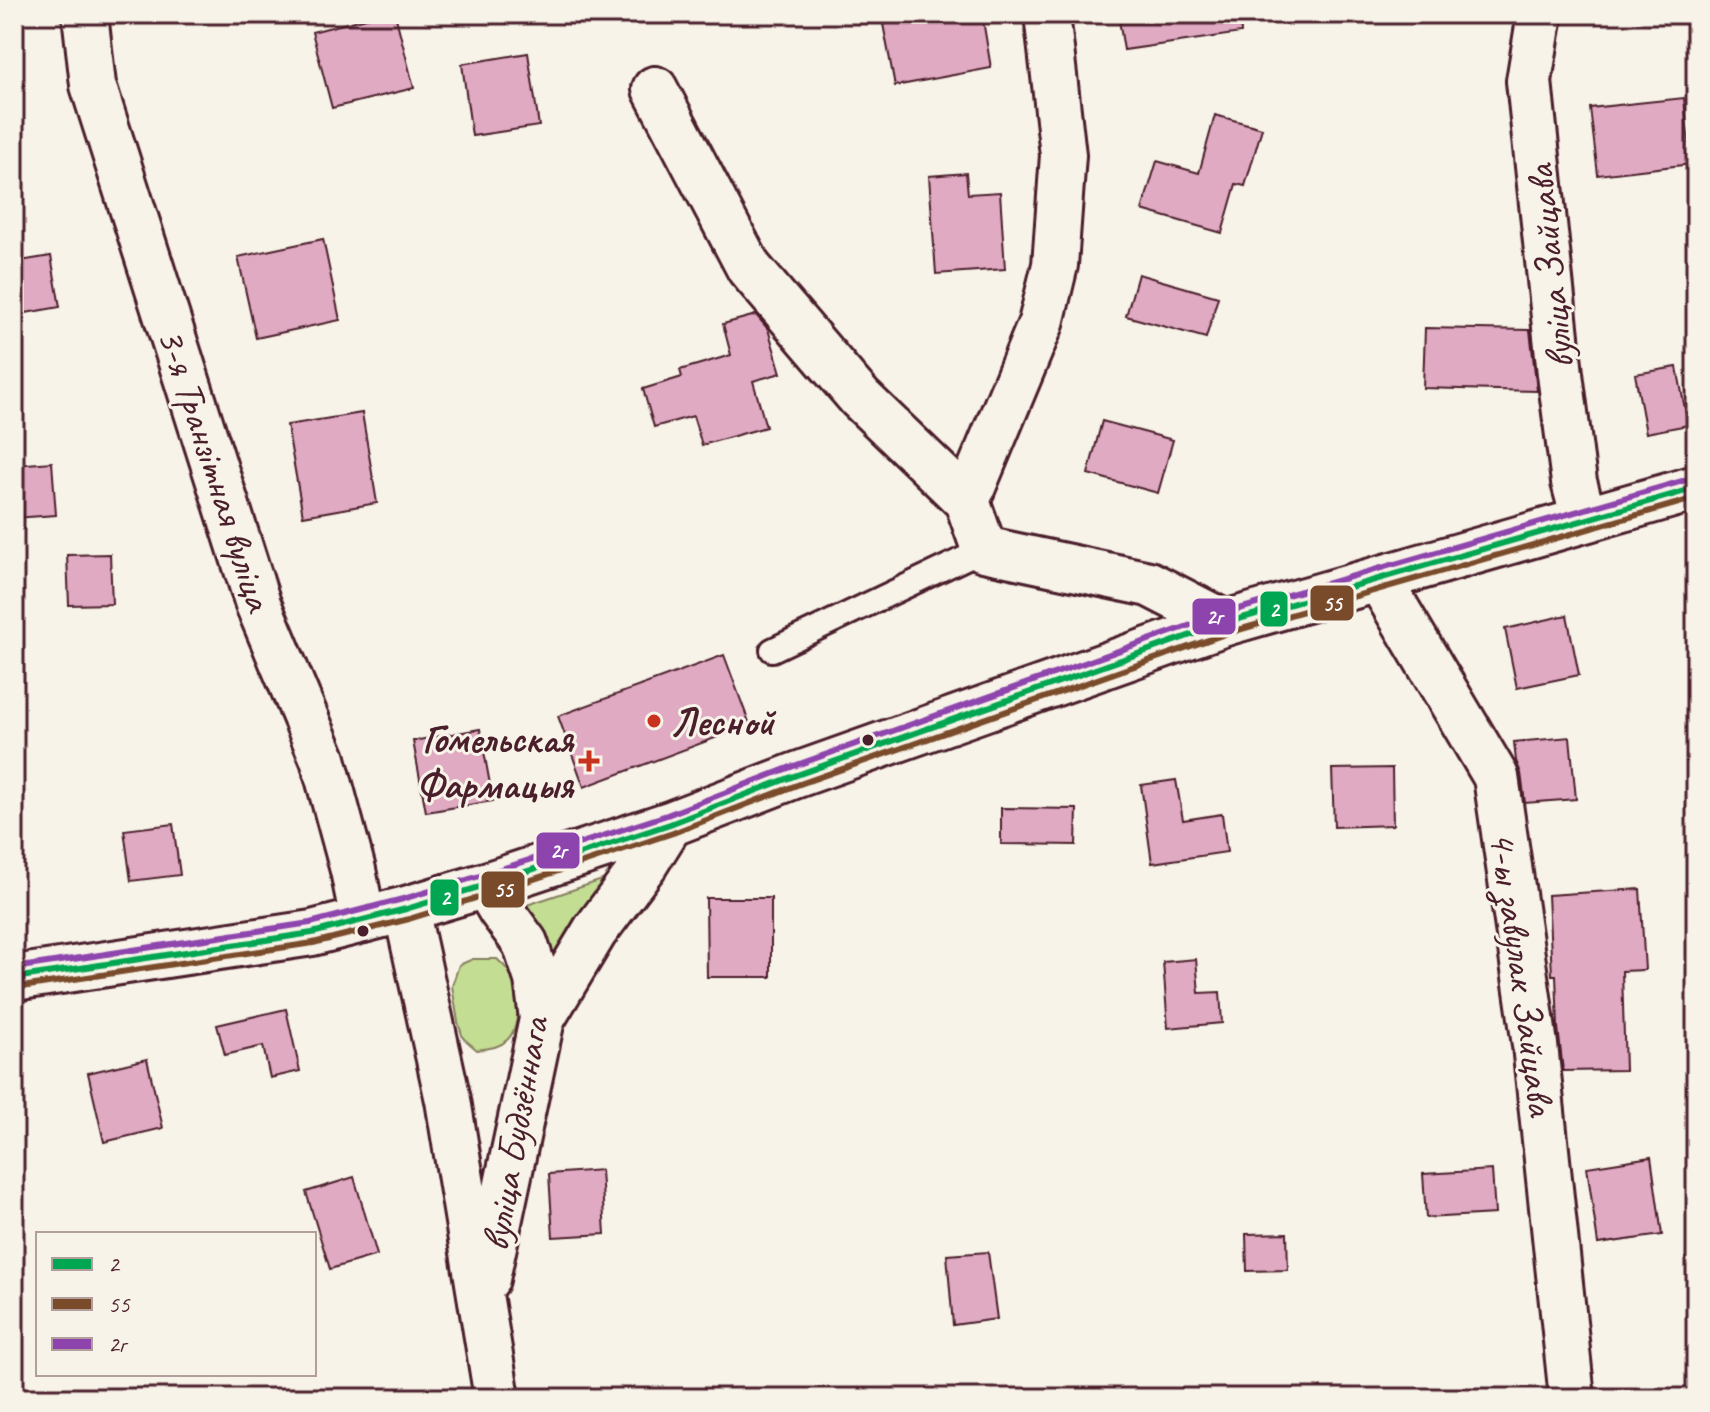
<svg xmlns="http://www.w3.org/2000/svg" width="1710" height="1412" viewBox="0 0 1710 1412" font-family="Caveat,sans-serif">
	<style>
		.green { fill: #c3dd93; stroke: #867e5f; stroke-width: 2 }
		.building { fill: #dfaac2; stroke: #4a1f2b; stroke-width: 2 }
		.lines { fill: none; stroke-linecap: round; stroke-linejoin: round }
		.service-casing { stroke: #4a1f2b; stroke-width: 28 }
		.minor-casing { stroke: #4a1f2b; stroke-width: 50 }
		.tertiary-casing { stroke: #4a1f2b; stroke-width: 50 }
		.service { stroke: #f7f3e8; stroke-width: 22 }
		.minor { stroke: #f7f3e8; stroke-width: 44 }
		.tertiary { stroke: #f7f3e8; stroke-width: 44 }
		.bus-1-casing { stroke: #f7f3e8; stroke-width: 12 }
		.bus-2-casing { stroke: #f7f3e8; stroke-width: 12 }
		.bus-3-casing { stroke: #f7f3e8; stroke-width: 12 }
		.bus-1 { stroke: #00a651; stroke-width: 6 }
		.bus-2 { stroke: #7a4b2a; stroke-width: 6 }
		.bus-3 { stroke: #8e44ad; stroke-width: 6 }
		.poi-dot { fill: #c8321e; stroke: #f7f3e8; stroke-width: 3 }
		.bus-dot { fill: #4a1f2b; stroke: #f7f3e8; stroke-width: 3 }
		.labels { text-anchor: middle; stroke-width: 6; stroke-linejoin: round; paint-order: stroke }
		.street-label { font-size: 40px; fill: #4a1f2b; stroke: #f7f3e8 }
		.poi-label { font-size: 40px; font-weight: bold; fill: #4a1f2b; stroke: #f7f3e8; text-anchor: start }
		.line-badge { stroke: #f7f3e8; stroke-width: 3 }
		.badge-label { font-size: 22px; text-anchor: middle; font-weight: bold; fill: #fff }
	</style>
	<rect width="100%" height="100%" fill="#f7f3e8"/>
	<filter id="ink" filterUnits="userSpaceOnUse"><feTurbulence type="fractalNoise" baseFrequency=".0125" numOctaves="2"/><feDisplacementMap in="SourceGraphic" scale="16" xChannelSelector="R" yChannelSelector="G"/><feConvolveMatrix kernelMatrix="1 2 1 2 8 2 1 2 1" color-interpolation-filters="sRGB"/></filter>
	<g filter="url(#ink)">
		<path class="green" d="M617 875 558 969 544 932 518 908Z
			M473 959H497C501 963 507 968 510 973 519 991 522 1025 507 1040 499 1048 488 1048 477 1050L463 1038 458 1022 452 986 459 965Z"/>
		<path class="building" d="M382 14H395L414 88 332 108 312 32Z
			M937 14H982L991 68 895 86 883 24Z
			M1118 14H1240L1241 33 1124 50Z
			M528 53 539 126 472 136 462 64Z
			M1684 98 1691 164 1598 175 1590 108Z
			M1215 115 1262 128 1245 186 1236 184 1222 233 1142 210 1157 161 1199 173Z
			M966 173 968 194 1000 192 1005 269 936 274 929 176Z
			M323 239 340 320 256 338 238 257Z
			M51 256 60 307 14 315V262Z
			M1138 274 1218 297 1206 338 1126 316Z
			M756 315 768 329 781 373 753 381 766 427 702 445 693 416 654 427 643 389 682 377 680 370 731 355 723 324Z
			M1425 328 1530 330 1537 391 1423 388Z
			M1677 367 1688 425 1646 433 1635 374Z
			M362 413 377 503 303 516 287 425Z
			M1102 421 1173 440 1158 493 1088 474Z
			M52 462 56 515 14 518V465Z
			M110 554 112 604 69 605 67 555Z
			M1567 615 1579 675 1517 688 1505 629Z
			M724 655 750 725 584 787 558 716Z
			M480 729 493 801 426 812 413 741Z
			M1570 737 1576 799 1525 803 1521 773 1516 761 1514 742Z
			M1392 768 1393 825 1334 827 1332 769Z
			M1176 780 1183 820 1222 814 1227 852 1152 863 1141 785Z
			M1001 808 1077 809 1076 845 1001 844Z
			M173 824 180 875 131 881 124 830Z
			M1640 889 1645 970 1622 971 1625 1070 1563 1071 1558 1027 1556 975H1552L1548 895Z
			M706 898H771V977H707Z
			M1196 959 1199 993 1220 992 1222 1023 1168 1028 1163 962Z
			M286 1009 300 1071 270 1078 263 1046 225 1055 217 1025Z
			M147 1059 163 1128 104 1142 88 1073Z
			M1651 1157 1662 1235 1598 1244 1587 1167Z
			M601 1170 605 1234 553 1237 549 1174Z
			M1492 1170 1495 1214 1426 1218 1423 1174Z
			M354 1177 377 1255 330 1269 306 1192Z
			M1287 1233 1288 1270 1247 1271 1246 1234Z
			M988 1252 997 1319 953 1325 947 1255Z"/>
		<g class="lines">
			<defs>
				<path id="service" d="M772 650 984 549"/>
				<path id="minor" d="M85 14 93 85 258 604 323 759 353 870 363 920
					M1047 14 1063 155 1055 265 1041 323 967 501 984 549 1149 584 1225 623
					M1540 14 1529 81 1560 374 1574 482 1584 519
					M655 89 749 268 860 398 967 501
					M1379 579 1496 777 1535 1045 1572 1398"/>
				<path id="tertiary" d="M486 885 500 909 525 943 537 979 542 1019 487 1279
					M406 909 448 1100 497 1398
					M14 978 312 933 406 909 486 885 670 824 794 776 1225 623 1696 488
					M542 1019 595 931 645 864 670 824"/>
			</defs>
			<use href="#service" class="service-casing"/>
			<use href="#minor" class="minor-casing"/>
			<use href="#tertiary" class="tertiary-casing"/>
			<use href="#service" class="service"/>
			<use href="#minor" class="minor"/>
			<use href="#tertiary" class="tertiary"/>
			<defs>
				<path id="bus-1" d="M14 978 312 933 406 909 486 885 670 824 794 776 1225 623 1696 488"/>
				<path id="bus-2" d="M15 988 313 943 409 919 489 894 673 833 797 785 1228 633 1696 498"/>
				<path id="bus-3" d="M14 968 310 923 403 899 483 875 667 815 791 767 1222 614 1693 478"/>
			</defs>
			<use href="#bus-1" class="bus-1-casing"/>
			<use href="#bus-2" class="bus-2-casing"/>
			<use href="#bus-3" class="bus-3-casing"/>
			<use href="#bus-1" class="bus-1"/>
			<use href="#bus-2" class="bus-2"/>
			<use href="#bus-3" class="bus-3"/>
		</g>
	</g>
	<g class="poi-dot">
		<circle cx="654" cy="721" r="8"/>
		<path d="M585 749h8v8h8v8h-8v8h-8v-8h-8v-8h8z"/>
	</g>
	<g class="bus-dot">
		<circle cx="868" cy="740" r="7"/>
		<circle cx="363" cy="931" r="7"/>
	</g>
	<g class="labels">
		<g class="street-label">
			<text transform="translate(1549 267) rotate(-96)" y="14">вуліца Зайцава</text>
			<text transform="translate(216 469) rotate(72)" y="14">3-я Транзітная вуліца</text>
			<text transform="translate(1523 973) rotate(82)" y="14">4-ы завулак Зайцава</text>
			<text transform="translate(514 1134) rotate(-80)" y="14">вуліца Будзённага</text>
		</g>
		<g class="poi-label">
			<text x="670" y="735">Лесной</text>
			<text x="573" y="752" text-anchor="end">Гомельская<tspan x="573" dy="46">Фармацыя</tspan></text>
		</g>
	</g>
	<g class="line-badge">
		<rect x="1309" y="584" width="46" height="38" rx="8" fill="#7a4b2a"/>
		<rect x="1259" y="590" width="30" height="38" rx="8" fill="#00a651"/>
		<rect x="1191" y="597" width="46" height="39" rx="8" fill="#8e44ad"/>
		<rect x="535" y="831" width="46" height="39" rx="8" fill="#8e44ad"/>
		<rect x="480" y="870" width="46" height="39" rx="8" fill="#7a4b2a"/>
		<rect x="429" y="878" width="31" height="39" rx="8" fill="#00a651"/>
	</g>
	<g class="badge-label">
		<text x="1332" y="611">55</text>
		<text x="1274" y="617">2</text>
		<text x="1214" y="624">2г</text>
		<text x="558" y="858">2г</text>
		<text x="503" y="897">55</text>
		<text x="445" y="905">2</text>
	</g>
	<rect width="1710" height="1412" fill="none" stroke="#f7f3e8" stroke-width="48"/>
	<rect x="24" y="24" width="1662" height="1364" fill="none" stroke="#4a1f2b" stroke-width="3" filter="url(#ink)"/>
	<rect x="36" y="1232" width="280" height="144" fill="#f7f3e8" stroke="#b29e9c" stroke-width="2"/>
	<rect x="52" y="1258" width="40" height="12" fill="#00a651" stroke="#b29e9c" stroke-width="2"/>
	<text x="108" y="1272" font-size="24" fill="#4a1f2b">2</text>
	<rect x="52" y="1298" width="40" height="12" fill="#7a4b2a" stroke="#b29e9c" stroke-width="2"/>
	<text x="108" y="1312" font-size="24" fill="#4a1f2b">55</text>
	<rect x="52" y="1338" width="40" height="12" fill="#8e44ad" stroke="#b29e9c" stroke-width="2"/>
	<text x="108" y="1352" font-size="24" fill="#4a1f2b">2г</text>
</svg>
